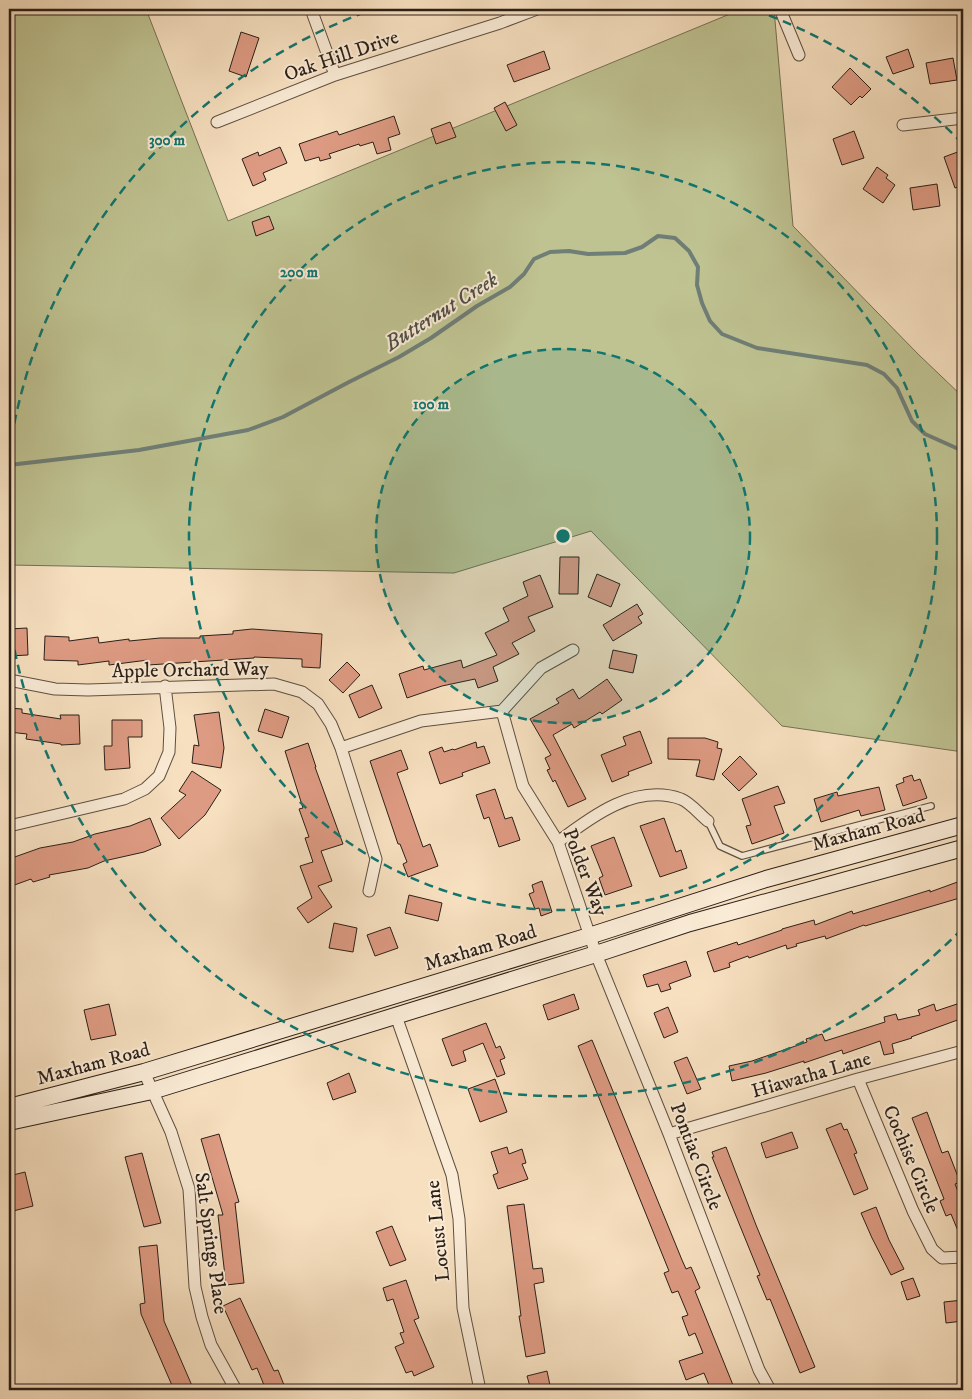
<svg xmlns="http://www.w3.org/2000/svg" width="972" height="1399" viewBox="0 0 972 1399" font-family="'IM FELL DW Pica',serif">
	<style>
		.green { fill: #bfc291; stroke: #757054 }
		.lines { fill: none; stroke-linecap: round; stroke-linejoin: round }
		.stream { stroke: #6f7e76; stroke-width: 4 }
		.building { fill: #de9b83; stroke: #2b1f17 }
		.lane-casing { stroke: #5e4f41; stroke-width: 8 }
		.street-casing { stroke: #5e4f41; stroke-width: 13 }
		.secondary-casing { stroke: #2b1f17; stroke-width: 18 }
		.lane { stroke: #faebd6; stroke-width: 5.5 }
		.street { stroke: #faebd6; stroke-width: 11 }
		.secondary { stroke: #faebd6; stroke-width: 16 }
		.ring { fill: none; stroke: #0f766e; stroke-width: 2.5; stroke-dasharray: 9 6 }
		.labels { text-anchor: middle; stroke-width: 4; stroke-linejoin: round; paint-order: stroke }
		.street-label { font-size: 20px; fill: #2b1f17; stroke: #faebd6 }
		.water-label { font-size: 21px; font-style: italic; fill: #4d4e47; stroke: #faebd6 }
		.centre { fill: #0f766e; stroke: #faebd6; stroke-width: 2.5 }
		.ring-label { font-size: 15px; text-anchor: middle; font-weight: bold; fill: #0f766e; stroke: #faebd6; stroke-width: 4; stroke-linejoin: round; paint-order: stroke }
	</style>
	<rect width="100%" height="100%" fill="#f7e0c0"/>
	<filter id="stains"><feTurbulence type="fractalNoise" baseFrequency=".004" numOctaves="4"/><feColorMatrix values="0 0 0 0 .2 0 0 0 0 .09 0 0 0 0 .02 0 0 0 .5 -.17"/></filter>
	<radialGradient id="worn" r=".72"><stop offset=".6" stop-color="#630" stop-opacity="0"/><stop offset="1" stop-color="#630" stop-opacity=".3"/></radialGradient>
	<path class="green" d="M9 9H146L228 221 742 9H774L793 226 918 354 963 397V752L782 726 591 531 454 573 9 565Z"/>
	<g class="lines">
		<path class="stream" d="M9 465 139 450 248 430 283 417 349 382 399 357 431 338 477 306 510 287 524 274 534 259 550 252 569 251 588 254 625 253 642 247 658 236 675 238 689 251 698 267 697 285 702 303 710 321 722 334 757 348 867 365 884 374 897 388 912 421 925 434 963 451"/>
	</g>
	<path class="building" d="M241 32 259 38 246 77 229 71Z
		M908 49 914 67 893 74 886 57Z
		M544 51 550 69 514 82 507 65Z
		M953 58 957 80 930 84 926 63Z
		M850 68 871 89 862 98 860 96 851 105 832 87Z
		M505 102 517 125 506 131 494 108Z
		M394 116 400 134 388 138 391 150 377 154 373 142 360 146 359 144 329 154 331 158 320 161 319 157 305 161 299 144 337 131 339 135Z
		M450 122 456 137 436 144 431 129Z
		M854 131 864 158 842 165 833 139Z
		M280 147 287 163 263 173 266 180 253 186 242 159 258 152 259 156Z
		M963 150V185L955 188 944 157Z
		M877 167 888 175 886 178 895 185 883 203 863 189Z
		M937 184 940 206 913 210 910 188Z
		M269 216 274 229 256 236 252 222Z
		M560 557H579L578 594H559Z
		M597 574 620 584 611 607 588 597Z
		M540 575 553 607 528 617 535 631 512 643 519 654 493 667 498 681 478 688 475 679 442 686 407 698 399 674 423 666 424 670 461 660 463 668 497 655 485 633 509 621 503 608 528 596 523 582Z
		M637 604 643 614 638 617 642 623 613 641 603 625Z
		M27 628 28 655 9 656V629Z
		M252 629 322 634 320 668 302 667V659L254 657V658L148 665V660L109 665V661L78 665V661L44 660 45 636 69 637V641L98 637 99 643 129 639V641L160 638H200V636L233 634V631Z
		M613 650 637 655 633 673 609 668Z
		M347 662 360 675 343 693 329 680Z
		M607 679 622 700 602 714 600 712 574 728 572 724 553 735 586 799 568 807 555 780 553 782 547 770 550 769 545 758 551 755 530 719 559 703 556 699 573 689 579 699Z
		M372 685 382 708 359 718 349 695Z
		M9 708 22 709V713L61 719 60 715H79L80 744 61 745V744L26 739 27 734 9 732Z
		M265 709 289 717 282 738 258 731Z
		M219 712 224 748 221 768 192 763 194 745 199 746 194 715Z
		M112 720H142V737H128L130 768 105 770 104 746H112Z
		M640 731 652 763 628 772 629 775 612 782 601 755 626 745 623 737Z
		M668 738H705L718 742 717 748 722 749 714 780 696 776 700 760 668 759Z
		M476 742 477 748 484 746 490 763 462 773 463 776 440 784 429 752 442 747 444 752 453 749 454 750Z
		M308 743 316 767H315L343 844 321 851 332 881 318 886 332 907 308 923 297 908 312 898 300 866 313 862 305 838 309 837 299 809 303 808 285 751Z
		M401 750 408 769 397 773 423 847 430 844 438 866 408 877 403 864 407 862 400 844H398L370 761Z
		M740 756 757 774 739 791 722 774Z
		M192 771 221 790 205 815 179 839 161 818 186 795 179 791Z
		M912 775 914 781 920 779 927 798 903 806 896 785 904 782 903 778Z
		M778 786 785 803 774 806 784 833 752 844 746 826 751 825 742 799Z
		M879 787 885 810 861 816 859 810 821 822 814 799 837 792 838 796Z
		M495 789 505 819 512 817 520 840 499 847 489 817 484 819 476 795Z
		M150 818 161 845 144 852 104 861 88 868 49 875 50 877 33 882 31 879 9 887V859L40 848 73 842 95 834 130 826Z
		M664 818 676 852 681 850 687 868 660 877 640 826Z
		M614 837 632 886 605 895 599 878 603 876 591 846Z
		M963 880V897L865 926 864 925 826 939 825 936 796 944 797 946 787 949 786 945 749 958 748 956 729 963 730 967 714 972 707 952 737 942 738 945 782 930V929L814 920 815 925 852 911 853 914 930 890V892Z
		M542 881 552 912 541 916 539 908 535 909 529 894 534 892 532 885Z
		M409 895 442 903 438 921 405 913Z
		M334 923 357 928 353 952 329 948Z
		M390 927 398 948 375 956 367 935Z
		M686 961 691 976 669 984 671 989 661 992 658 984 647 987 643 975Z
		M574 994 579 1009 548 1020 543 1005Z
		M963 1002V1018L911 1037 912 1038 892 1044 894 1053 884 1055 880 1041 843 1054 842 1050 804 1063V1061L766 1073 732 1081 729 1066 752 1061 807 1042 806 1039 822 1034 825 1041 885 1022 884 1017 896 1014 898 1020 920 1015 918 1010 934 1004 936 1011Z
		M109 1004 116 1035 91 1040 84 1010Z
		M668 1007 678 1032 664 1038 654 1013Z
		M486 1023 496 1048 500 1046 505 1058 500 1060 505 1074 497 1077 483 1043 463 1051 466 1061 452 1066 442 1039Z
		M592 1040 682 1260 686 1269 691 1267 700 1288 695 1291 735 1390H711L704 1373 686 1380 679 1361 703 1353 695 1333 689 1336 682 1317 688 1315 678 1291 672 1293 664 1273 669 1271 578 1046Z
		M687 1057 701 1089 687 1094 674 1062Z
		M349 1073 356 1092 333 1100 327 1083Z
		M495 1079 507 1112 480 1122 468 1089Z
		M927 1112 942 1153 948 1151 960 1182 955 1184 963 1204V1243L951 1214 946 1216 940 1201 944 1199 912 1118Z
		M841 1123 844 1130 847 1129 857 1153 854 1154 868 1189 854 1195 826 1129Z
		M792 1132 798 1148 766 1158 761 1143Z
		M219 1134 239 1202 235 1203 244 1283 226 1285 218 1215H223L201 1139Z
		M507 1147 509 1154 522 1149 526 1163 522 1164 528 1179 498 1189 493 1175 498 1173 491 1152Z
		M726 1147 756 1225 815 1367 800 1373 770 1299 767 1300 757 1276 760 1275 712 1157H714L712 1152Z
		M142 1153 161 1223 144 1227 125 1157Z
		M25 1172 33 1206 9 1212V1176Z
		M524 1204 533 1269 542 1268 544 1282 534 1284 545 1353 526 1357 519 1316H521L507 1206Z
		M876 1207 889 1240 904 1269 891 1275 872 1238 861 1213Z
		M392 1226 406 1260 390 1266 376 1232Z
		M157 1245 164 1321 193 1388 188 1390H174L141 1314 140 1304 145 1303 139 1247Z
		M913 1278 920 1296 907 1300 901 1282Z
		M406 1280 419 1318 414 1320 434 1367 414 1376 412 1371 406 1373 395 1347 404 1343 400 1333 404 1332 393 1299 387 1301 383 1288Z
		M240 1298 274 1371 278 1370 286 1390H266L257 1368 252 1370 223 1306Z
		M963 1300V1321L946 1323 944 1302Z
		M547 1371 551 1390H531L527 1376Z"/>
	<g class="lines">
		<defs>
			<path id="lane" d="M708 821 720 846 742 856 931 806"/>
			<path id="street" d="M311 9 335 75
				M780 9 799 55
				M217 122 335 75 500 23 537 9
				M903 125 963 118
				M9 680 55 689 88 690 274 684 302 692 318 704 331 724 341 748 376 859 369 891
				M502 711 523 786 558 842 596 954 669 1134 759 1370 770 1390
				M341 748 421 721 502 711 541 668 573 650
				M9 826 124 799 145 789 159 776 169 752 170 728 165 686
				M558 842C592 816 636 783 681 799 691 803 700 815 708 821
				M396 1016 452 1175 459 1219 463 1308 480 1390
				M144 1072 171 1132 189 1189 195 1287 202 1317 211 1345 236 1390
				M858 1079 913 1211 932 1249 942 1258 963 1257
				M669 1134 858 1079 963 1051"/>
			<path id="secondary" d="M9 1107 144 1072 589 936 766 879 963 825
				M9 1122 152 1091 596 954 690 923 963 848"/>
		</defs>
		<use href="#lane" class="lane-casing"/>
		<use href="#street" class="street-casing"/>
		<use href="#secondary" class="secondary-casing"/>
		<use href="#lane" class="lane"/>
		<use href="#street" class="street"/>
		<use href="#secondary" class="secondary"/>
	</g>
	<circle cx="563" cy="536" r="187" fill="#0f766e" fill-opacity=".12"/>
	<g class="ring">
		<circle cx="563" cy="536" r="187"/>
		<circle cx="563" cy="536" r="374"/>
		<path d="M962 929A560 560 0 0 1 9 619M9 453A560 560 0 0 1 371 10M755 10A560 560 0 0 1 962 143"/>
	</g>
	<g class="labels">
		<g class="street-label">
			<text transform="translate(341 55) rotate(-19)" y="7">Oak Hill Drive</text>
			<text transform="translate(190 669) rotate(-1)" y="7">Apple Orchard Way</text>
			<text transform="translate(868 829) rotate(-15)" y="7">Maxham Road</text>
			<text transform="translate(586 872) rotate(69)" y="7">Polder Way</text>
			<text transform="translate(480 947) rotate(-17)" y="7">Maxham Road</text>
			<text transform="translate(93 1063) rotate(-15)" y="7">Maxham Road</text>
			<text transform="translate(811 1074) rotate(-16)" y="7">Hiawatha Lane</text>
			<text transform="translate(697 1156) rotate(69)" y="7">Pontiac Circle</text>
			<text transform="translate(912 1159) rotate(67)" y="7">Cochise Circle</text>
			<text transform="translate(437 1231) rotate(-96)" y="7">Locust Lane</text>
			<text transform="translate(212 1243) rotate(82)" y="7">Salt Springs Place</text>
		</g>
		<g class="water-label">
			<text transform="translate(441 311) rotate(-32)" y="7">Butternut Creek</text>
		</g>
	</g>
	<circle cx="563" cy="536" r="8" class="centre"/>
	<g class="ring-label">
		<text x="167" y="145">300 m</text>
		<text x="299" y="277">200 m</text>
		<text x="431" y="409">100 m</text>
	</g>
	<rect width="972" height="1399" fill="none" stroke="#f7e0c0" stroke-width="30"/>
	<rect x="10" y="10" width="952" height="1379" fill="none" stroke="#2b1f17" stroke-width="2.5"/>
	<rect x="15" y="15" width="942" height="1369" fill="none" stroke="#2b1f17"/>
	<rect width="100%" height="100%" filter="url(#stains)"/>
	<rect width="100%" height="100%" fill="url(#worn)"/>
</svg>
